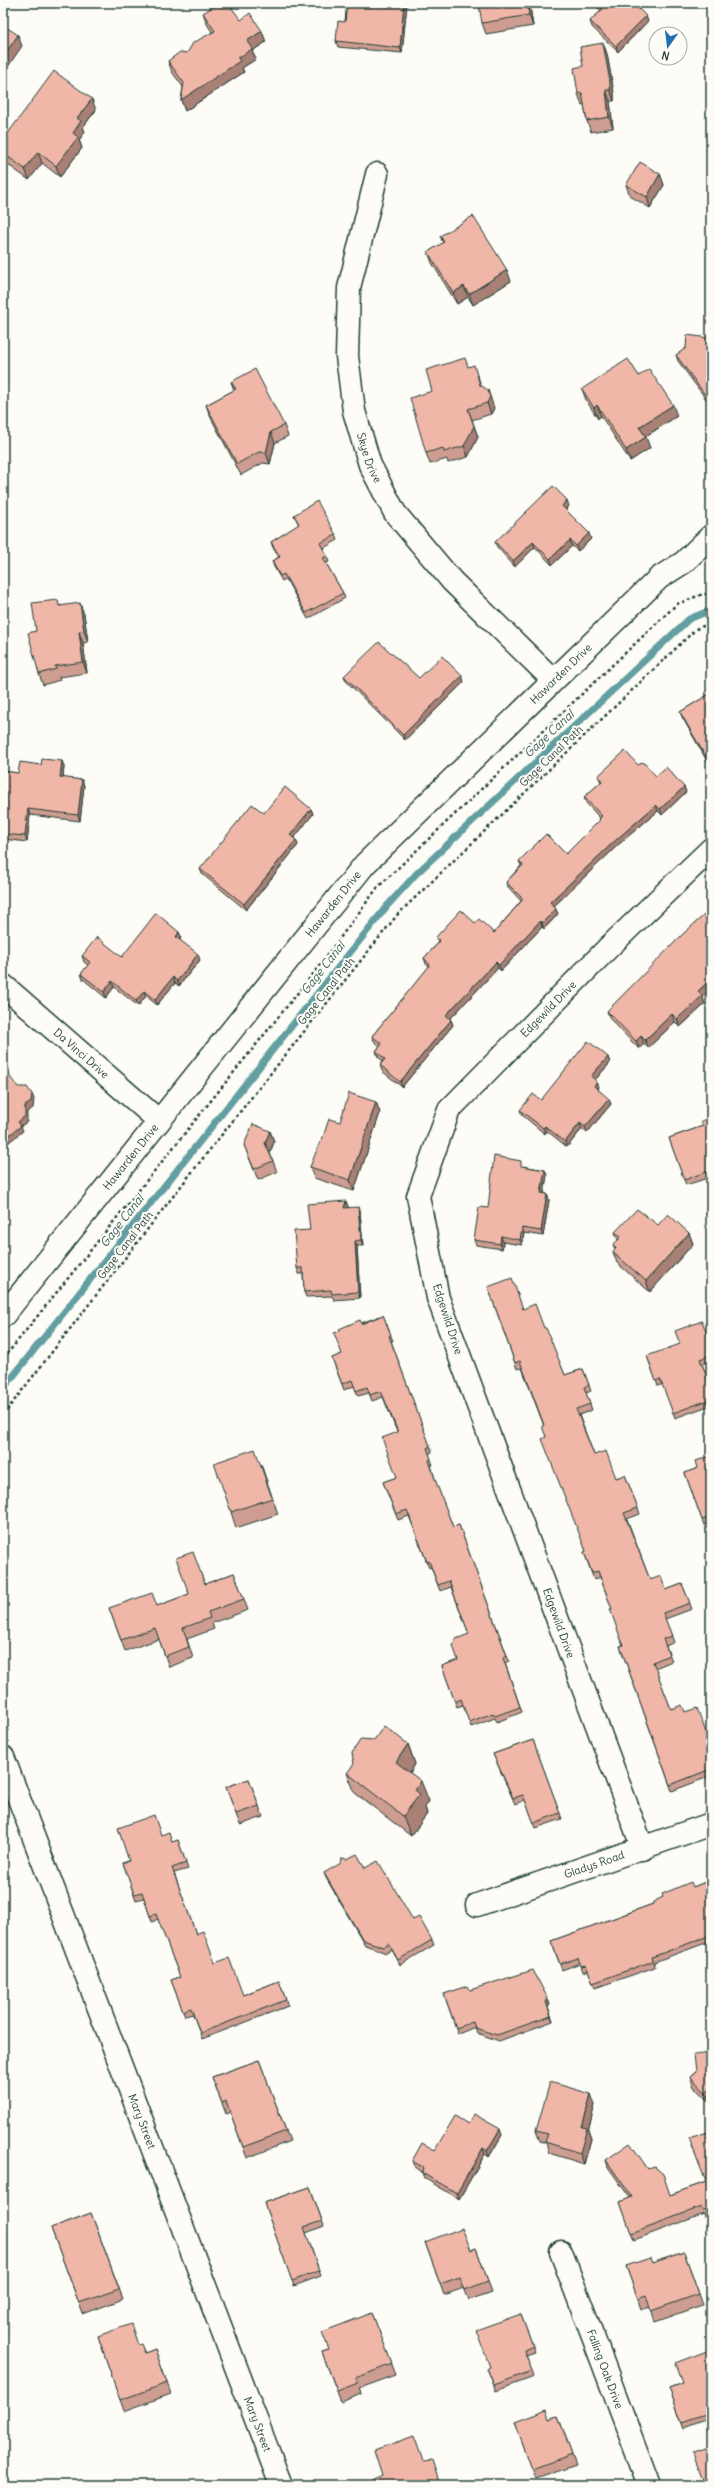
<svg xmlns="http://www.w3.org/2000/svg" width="714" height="2488" viewBox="0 0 714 2488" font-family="Delius,sans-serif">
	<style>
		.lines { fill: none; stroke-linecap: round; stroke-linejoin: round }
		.stream { stroke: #639fa1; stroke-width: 7 }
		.street-casing { stroke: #1f3d34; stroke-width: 25 }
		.path { stroke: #1f3d34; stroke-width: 2.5; stroke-dasharray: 3 3; stroke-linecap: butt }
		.street { stroke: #fdfcf7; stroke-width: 22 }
		.wall { fill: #ce9d91; stroke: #1f3d34 }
		.shaded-wall { fill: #a88076; stroke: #1f3d34 }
		.building { fill: #f0b7a9; stroke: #1f3d34 }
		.labels { text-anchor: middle; stroke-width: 4; stroke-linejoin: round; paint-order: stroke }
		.street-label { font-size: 11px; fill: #1f3d34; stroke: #fdfcf7 }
		.water-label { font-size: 12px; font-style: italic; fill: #365e58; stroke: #fdfcf7 }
	</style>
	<rect width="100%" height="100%" fill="#fdfcf7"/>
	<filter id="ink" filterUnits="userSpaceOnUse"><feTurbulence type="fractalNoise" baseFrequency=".025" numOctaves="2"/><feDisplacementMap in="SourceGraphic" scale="8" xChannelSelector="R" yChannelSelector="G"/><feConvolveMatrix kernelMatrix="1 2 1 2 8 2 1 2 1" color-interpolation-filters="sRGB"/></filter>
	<g filter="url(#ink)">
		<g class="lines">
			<path class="stream" d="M3 1389 387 906 417 873 689 619 711 610"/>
			<defs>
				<g id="street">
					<path id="s1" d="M377 174 349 288 347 356 354 411 370 465 395 513 452 581 553 680"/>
					<path id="s2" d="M3 985 159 1121"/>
					<path id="s3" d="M3 1316 365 864 659 578 684 562 711 536"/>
					<path id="s4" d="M3 1757 281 2485"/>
					<path id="s5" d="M643 1849 438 1298 418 1196 449 1110 609 947 711 849"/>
					<path id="s6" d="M477 1905 711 1824"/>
					<path id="s7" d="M561 2252 649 2485"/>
				</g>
			</defs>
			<use href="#street" class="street-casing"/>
			<path class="path" d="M3 1359 313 974 378 887 677 604 703 594H711
				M3 1415 192 1172 398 914 696 629 711 623"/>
			<use href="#street" class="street"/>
		</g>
		<path class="wall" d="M347 3H407L402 53 338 47 336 41 345 22Z
			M593 3H645L639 9 648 21 618 52 592 27 590 21 601 11Z
			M530 7 533 26 486 34 482 23Z
			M203 13 241 20 266 42 252 51 256 59 242 68 244 72 185 111 181 100 183 87 172 72 168 61 187 53 212 32 207 24Z
			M603 43 607 54 614 93V101H610L613 128 591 132 587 121 584 104 582 105 578 94 583 66Z
			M96 110 83 127 85 132 79 140 82 148 60 177 42 163 29 180 3 161V140Z
			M660 174 664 185 650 208 630 196 626 185Z
			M440 236 511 281 473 305 468 297 457 304 432 263 428 252 443 243Z
			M711 337V406L678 361 676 355Z
			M468 367 478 376 481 386 494 408 491 414 472 420 478 437 468 457 448 463 447 459 430 464 426 453 432 391Z
			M639 376 677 416 645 437 650 448 630 461 601 416 598 419 586 400 582 389Z
			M231 382 284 425 288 436 275 443 270 464 263 463 241 475 210 416 206 405 234 390Z
			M569 506 566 510 591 539 578 551 572 546 552 565 535 547 515 567 497 547 495 542Z
			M294 515 336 535 338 540 322 549 327 556 329 562 326 563 343 593 345 598 308 619 286 579 282 581 274 567 272 561 279 557 273 548 271 542 299 525Z
			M60 605 84 614 88 642 83 643 87 673 59 677 60 680 43 685 39 674 36 631Z
			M344 676 419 678 462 676 464 682 405 740 346 681Z
			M711 693V768L682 717 680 712Z
			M62 761 64 767 63 778 82 780 84 786 80 821 30 815 27 842 3 839V771L18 773 41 765Z
			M638 765 656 776 684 787 686 792 662 815 658 811 619 844 554 906 558 914 544 929 542 927 501 971 498 968 450 1019 451 1020 453 1025 402 1087 382 1071 380 1065 383 1061 378 1057 376 1051 380 1046 374 1041 372 1036 429 967 426 964 424 958 438 943 436 937 475 923 494 933 521 901 508 887 506 882 521 866 519 861 566 854 600 821 599 819 600 818 586 803 584 797 601 782 598 776Z
			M311 809 313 814 294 838 296 840 298 845 246 910 202 874 200 869 264 813Z
			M711 909V990L703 998 705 1004 680 1027 675 1022 648 1048 644 1044 639 1049 610 1019 607 1011Z
			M179 932 181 937 180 940 200 960 179 986 175 983 157 1005 146 996 138 1006 114 987 106 998 83 979 81 974 88 965 84 962 82 956 122 957Z
			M608 1057 610 1063 595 1080 597 1082 599 1087 598 1089 611 1104 587 1133 582 1129 567 1147 547 1131 545 1134 522 1115 520 1110 541 1100Z
			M376 1102 380 1113 354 1191 314 1178 310 1167 340 1122Z
			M711 1117V1177L686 1185 669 1138 703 1126Z
			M270 1131 274 1142 270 1153 277 1172 258 1180 244 1145Z
			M523 1166 545 1170 547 1175 544 1194H547L549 1200 543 1236 524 1233 522 1245 503 1242 502 1249 476 1245 474 1240 488 1208Z
			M348 1206V1208L360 1212 363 1246H357L360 1298 334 1300 332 1296 306 1297 304 1292 303 1274H299L297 1268 310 1230Z
			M615 1232 689 1233 693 1244 650 1292 617 1263 613 1252 615 1249 613 1245 618 1240Z
			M488 1287 523 1309 544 1328 565 1375 583 1369 591 1391 586 1393 592 1410 579 1415 594 1455 616 1478 625 1475 640 1514 627 1519 650 1580 666 1590 682 1584 692 1609 665 1619 674 1642 666 1646 672 1661 655 1668 671 1709 685 1712 711 1746V1776L672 1791 620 1646 623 1645 612 1609 600 1577 594 1580 584 1552 586 1551 546 1437 544 1426 522 1368 517 1369Z
			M383 1315 393 1341H391L432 1452 429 1454 433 1465H431L437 1486 453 1527 459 1525 509 1661 505 1663 522 1712 497 1722 495 1718 471 1727 463 1705 457 1707 442 1666 458 1660 469 1634 451 1587 440 1591 431 1567 429 1568 409 1516 398 1520 383 1482 397 1477V1432L383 1397 372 1401 369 1393 358 1396 354 1386 344 1390 332 1358 342 1354 360 1320 361 1323Z
			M711 1345V1361L702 1364 711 1387V1405L675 1418 663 1384 658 1386 647 1356Z
			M711 1456V1523L704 1525 685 1473 698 1468Z
			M261 1464 278 1514 236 1528 231 1512Z
			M234 1573 248 1610 212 1623 214 1629 187 1639 193 1658 169 1667 159 1639 125 1651 109 1608 157 1606 189 1594 205 1584Z
			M533 1740 562 1819 536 1828 525 1800 515 1804 493 1754Z
			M408 1744 415 1764 410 1773 429 1801 425 1807 427 1814 411 1836 355 1793 347 1773Z
			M249 1779 263 1817 240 1825 226 1787Z
			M178 1840 188 1869 174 1873 196 1934 215 1963 243 1995 279 1981 288 2006 202 2039 193 2014 185 2016 171 1980 180 1977 158 1919 152 1922 144 1898 136 1900 123 1863Z
			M365 1868 432 1940 434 1945 400 1965 392 1950 386 1953 365 1945 326 1878 324 1873Z
			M711 1880V1941L654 1962 655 1967 595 1988 588 1970 583 1972 580 1963 562 1970 551 1941 653 1904 693 1887Z
			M470 1990 548 1999 550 2005 548 2007 553 2021 499 2041 477 2033 475 2027 458 2034 444 1994Z
			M711 2053 710 2103 694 2087 690 2076 696 2071Z
			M259 2060 290 2141 247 2158 230 2112 226 2114 212 2077Z
			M595 2105 588 2130 591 2139 584 2164 549 2153 546 2143 540 2141 536 2131Z
			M468 2124 502 2135 489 2157 485 2154 459 2199 424 2178 422 2173V2172L414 2166 412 2161 435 2150Z
			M711 2131V2216L705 2218 704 2214 634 2240 620 2202 630 2198 608 2167 606 2160 648 2169 670 2195 706 2182Z
			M310 2187 324 2226 306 2233 321 2276 294 2286 264 2203Z
			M91 2213 123 2299 83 2314 51 2228Z
			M425 2242 471 2250 476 2248 492 2292 469 2300 464 2288 444 2295Z
			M684 2252 703 2305 655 2322 650 2307 642 2310 626 2266 652 2263Z
			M372 2313 396 2375 360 2388 362 2394 341 2402 322 2352 329 2350Z
			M521 2314 535 2352 526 2355 534 2377 496 2391 487 2368 490 2367Z
			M98 2336 138 2345 145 2353 155 2349 171 2394 124 2411Z
			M711 2362V2418L684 2428 669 2388 682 2383Z
			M558 2416 576 2465 536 2479 515 2422 550 2419Z"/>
		<path class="shaded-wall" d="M404 3H407L402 53 400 48Z
			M527 3H528L530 7 533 26 529 15Z
			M637 3H645L637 11 635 5Z
			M646 16 648 21 618 52 616 46Z
			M262 31 266 42 252 51 256 59 242 68 244 72 185 111 181 100 238 58 247 41Z
			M18 35 22 46 3 74V57Z
			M603 43 607 54 614 93V101L610 90Z
			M606 90 610 101 613 128 609 117Z
			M92 99 96 110 83 127 85 132 79 140 82 148 60 177 56 166 73 133 77 118Z
			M38 152 42 163 29 180 25 169Z
			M660 174 664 185 650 208 647 197Z
			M507 270 511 281 473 305 469 294Z
			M464 286 468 297 457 304 453 293Z
			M488 390 494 408 491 414 487 403Z
			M597 405 601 416 598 419 594 408Z
			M673 405 677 416 643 438 639 427Z
			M468 409 478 437 468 457 464 446Z
			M271 432 275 443 270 464 266 453Z
			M646 437 650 448 630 461 626 450Z
			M567 500 569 506 564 511 562 506Z
			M589 533 591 539 578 551 576 546Z
			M570 540 572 546 552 565 550 559Z
			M533 542 535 547 515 567 513 561Z
			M80 603 84 614 88 642 84 631Z
			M79 632 83 643 87 673 83 662Z
			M462 676 464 682 405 740 403 735Z
			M62 761 64 767 62 783 60 777Z
			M82 780 84 786 80 821 78 815Z
			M684 787 686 792 662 815 660 809Z
			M656 805 658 811 619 844 552 908 550 902 617 839Z
			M28 809 30 815 27 842 25 836Z
			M311 809 313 814 292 841 290 835Z
			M296 840 298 845 246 910 244 904Z
			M556 909 558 914 544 929 542 923Z
			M540 921 542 927 501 971 499 965Z
			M179 932 181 937 178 942 176 937Z
			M198 954 200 960 179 986 177 981Z
			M496 962 498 968 448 1021 446 1015Z
			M173 977 175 983 157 1005 155 1000Z
			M711 979V990L703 998 705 1004 680 1027 677 1019 698 991Z
			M112 981 114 987 106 998 104 992Z
			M144 991 146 996 138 1006 136 1001Z
			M672 1014 675 1022 648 1048 645 1040Z
			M451 1020 453 1025 402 1087 400 1082Z
			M641 1036 644 1044 639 1049 636 1041Z
			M608 1057 610 1063 593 1082 591 1076Z
			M597 1082 599 1087 596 1091 594 1086Z
			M32 1094 34 1099 33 1108 27 1112V1122L21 1126 23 1131 3 1147V1140L18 1122Z
			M609 1099 611 1104 587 1133 585 1127Z
			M376 1102 380 1113 354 1191 350 1180Z
			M580 1123 582 1129 567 1147 565 1142Z
			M545 1126 547 1131 545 1134 543 1128Z
			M270 1131 274 1142 269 1154 265 1143Z
			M545 1170 547 1175 543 1199 541 1193Z
			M547 1194 549 1200 543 1236 541 1231Z
			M346 1201 348 1206 346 1213 344 1208Z
			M358 1207 360 1212 363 1246 361 1240Z
			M522 1228 524 1233 522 1245 520 1240Z
			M689 1233 693 1244 650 1292 646 1281Z
			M501 1236 503 1242 502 1249 500 1244Z
			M355 1241 357 1246 360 1298 358 1292Z
			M408 1744 415 1764 404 1783 396 1762Z
			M421 1781 429 1801 425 1807 427 1814 411 1836 403 1816 415 1790Z
			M548 1999 550 2005 548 2007 553 2021 546 2002Z
			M711 2088V2102L710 2103 706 2093Z
			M591 2094 595 2105 588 2130 591 2139 584 2164 580 2153 582 2127Z
			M500 2129 502 2135 489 2157 487 2151Z
			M483 2148 485 2154 459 2199 457 2193Z"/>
		<path class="building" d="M219 3H228L241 20 250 13 262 31 247 41 252 49 238 58 240 61 181 100 184 83 168 61 180 52 187 53 193 43 215 31 203 13Z
			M347 3H404L400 48 336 41 338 21 345 22Z
			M488 3H527L529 15 482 23 479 5Z
			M597 3H637L635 5 646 16 616 46 590 21 603 9Z
			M3 25 18 35 3 57Z
			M603 43 610 82V90H606L609 117 587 121 582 93 578 94 574 68 583 66 580 47Z
			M54 71 92 99 77 118 81 121 73 133 78 137 56 166 38 152 25 169 3 153V140Z
			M640 162 660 174 647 197 626 185Z
			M473 216 507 270 469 294 464 286 453 293 428 252 444 242 440 236Z
			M687 335 709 338 711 337V403L676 355 686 348Z
			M465 358 468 367 474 365 480 385 488 390 490 397 487 403 468 409 474 426 464 446 444 452 443 448 426 453 410 398 432 391 426 370Z
			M628 359 639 376 649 369 673 405 639 427 646 437 626 450 597 405 594 408 582 389Z
			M255 369 284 425 271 432 266 453 259 452 237 464 206 405 236 389 231 382Z
			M553 486 567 500 562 506 589 533 576 546 570 540 550 559 533 542 513 561 495 542Z
			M317 501 336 535 320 543 327 556 323 558 343 593 306 613 284 574 280 576 272 561 280 557 271 542 299 524 294 515Z
			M58 600 59 606 80 603 84 631 79 632 83 662 55 666 56 669 39 674 28 633 36 631 32 603Z
			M379 642 419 678 442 656 462 676 403 735 344 676Z
			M711 693V766L680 712Z
			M625 751 638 765 643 762 656 776 666 767 684 787 660 809 656 805 617 839 550 902 556 909 542 923 540 921 499 965 496 962 446 1015 451 1020 400 1082 380 1065 385 1059 376 1051 382 1044 372 1036 430 965 424 958 440 941 436 937 461 910 475 923 479 919 494 933 523 899 506 882 523 865 519 861 546 834 566 854 600 820 599 819 602 816 584 797 602 781 598 776Z
			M42 759 62 761 60 777 82 780 78 815 28 809 25 836 3 834V771L18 773 20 762 41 765Z
			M285 787 311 809 290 835 296 840 244 904 200 869 252 804 264 813Z
			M711 909V979L698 991 702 996 677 1019 672 1014 645 1040 641 1036 636 1041 607 1011 684 933Z
			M156 913 179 932 176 937 198 954 177 981 173 977 155 1000 144 991 136 1001 112 981 104 992 81 974 90 962 82 956 97 937 122 957Z
			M588 1041 608 1057 591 1076 597 1082 594 1086 609 1099 585 1127 580 1123 565 1142 545 1126 543 1128 520 1110 533 1094 541 1100Z
			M3 1064H4L9 1069 10 1077 18 1087H27L32 1094 31 1102 25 1106V1116L18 1122 21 1126 3 1140Z
			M349 1093 376 1102 350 1180 310 1167 320 1142 322 1140 329 1119 340 1122Z
			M711 1117V1170L684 1180 669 1138 703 1126 701 1121Z
			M253 1124 270 1131 265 1143 273 1161 254 1169 244 1145Z
			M494 1156 521 1161V1166L545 1170 541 1193 547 1194 541 1231 522 1228 520 1240 501 1236 500 1244 474 1240 479 1207 488 1208Z
			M346 1201 344 1208 358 1207 361 1240 355 1241 358 1292 332 1294 331 1290 304 1292 303 1268H297L294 1231 310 1230 307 1204Z
			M637 1209 658 1225 668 1214 689 1233 646 1281 613 1252 616 1248 613 1245 621 1237 615 1232Z
			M512 1278 523 1309 535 1304 544 1328H546L565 1375 583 1369 589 1385 584 1387 590 1404 576 1409 594 1455 606 1451 616 1478 625 1475 638 1508 624 1513 650 1580 661 1576 666 1590 682 1584 690 1603 663 1613 672 1636 663 1639 669 1655 653 1662 671 1709 682 1705 685 1712 697 1708 711 1746V1769L670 1785 620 1646 623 1645 610 1609H612L598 1571 592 1573 584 1552 586 1551 542 1439 546 1437 542 1426 544 1425 520 1361 515 1363 488 1287Z
			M383 1315 391 1335 389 1336 430 1446 427 1448 431 1459 429 1460 436 1482 453 1527 459 1525 507 1656 503 1658 520 1707 495 1716 493 1713 469 1722 461 1699 455 1702 442 1666 458 1660 453 1646 456 1639 469 1634 449 1581 438 1585 429 1561 427 1562 407 1510 396 1514 383 1482 397 1477 382 1438 398 1432 381 1391 370 1395 367 1387 356 1391 352 1380 342 1384 332 1358 342 1354 334 1333 340 1331 339 1329 360 1320 361 1324Z
			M702 1321 711 1345V1355L700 1359 711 1387V1399L673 1413 660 1379 656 1381 647 1356 680 1344 675 1331Z
			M255 1449 272 1498 231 1512 214 1463Z
			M711 1456V1517L702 1520 685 1473 698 1468 696 1461Z
			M193 1552 205 1584 234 1573 244 1599 208 1612 210 1618 183 1628 189 1647 165 1656 155 1628 121 1640 109 1608 152 1593 157 1606 189 1594 176 1558Z
			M384 1726 408 1744 396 1762 421 1781 415 1790 420 1794 403 1816 347 1773 354 1764 352 1753 361 1739 374 1740Z
			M533 1740 560 1813 534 1823 523 1795 513 1798 493 1754Z
			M249 1779 259 1806 236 1814 226 1787Z
			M154 1815 161 1835 169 1832 172 1842 178 1840 186 1863 172 1868 196 1934 203 1931 215 1963 229 1958 243 1995 279 1981 286 2000 200 2033 191 2008 183 2011 171 1980 180 1977 156 1914 150 1916 142 1892 134 1894 123 1863 129 1861 118 1828Z
			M357 1854 365 1868 378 1861 413 1920 419 1917 432 1940 398 1960 389 1944 384 1947 363 1940 324 1873 341 1863 342 1858 347 1859Z
			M711 1880V1935L652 1957 653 1961 593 1983 586 1965 581 1966 578 1958 560 1964 551 1941 653 1904V1902L663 1897 662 1894 691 1882 693 1887Z
			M533 1970 548 1999 546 2002 551 2016 497 2035 475 2028 473 2022 456 2028 444 1994 468 1986 470 1990Z
			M711 2053V2088L706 2093 690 2076 696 2071 694 2055Z
			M259 2060 286 2131 243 2147 226 2101 222 2103 212 2077Z
			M550 2082 591 2094 582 2127 587 2128 580 2153 545 2142 548 2134 536 2131Z
			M474 2114 500 2129 487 2151 483 2148 457 2193 422 2173 424 2168 412 2161 422 2143 435 2150 455 2116 468 2124Z
			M711 2131V2208L703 2211 701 2207 631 2233 620 2202 632 2197 606 2160 630 2143 648 2169 655 2167 663 2174 670 2195 706 2182 689 2138Z
			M310 2187 322 2221 304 2227 319 2271 292 2281 264 2203Z
			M91 2213 119 2289 79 2303 51 2228Z
			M462 2228 471 2250 476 2248 488 2281 465 2290 460 2277 440 2284 425 2242Z
			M684 2252 699 2294 651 2311 646 2296 638 2299 626 2266 650 2258 652 2263Z
			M372 2313 392 2364 356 2378 358 2383 337 2391 322 2352 329 2350 322 2332Z
			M521 2314 533 2346 524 2350 532 2371 494 2385 487 2368 490 2367 476 2330Z
			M131 2324 138 2345 141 2344 145 2353 155 2349 167 2383 120 2400 98 2336Z
			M707 2351 711 2362V2412L682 2422 669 2388 682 2383 675 2363Z
			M547 2410 550 2419 558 2416 572 2454 532 2469 515 2422Z
			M414 2436 423 2461 432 2460 440 2485H374L372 2479 382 2475 374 2450Z
			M711 2447V2484L708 2485H705L693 2453Z"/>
	</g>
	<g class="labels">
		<g class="street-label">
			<text dy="4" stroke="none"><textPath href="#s1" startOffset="290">Skye Drive</textPath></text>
			<text dy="4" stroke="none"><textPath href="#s3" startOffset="852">Hawarden Drive</textPath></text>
			<text transform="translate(551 756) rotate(-44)" y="4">Gage Canal Path</text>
			<text dy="4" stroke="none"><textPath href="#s3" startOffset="528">Hawarden Drive</textPath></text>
			<text transform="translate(326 991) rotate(-51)" y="4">Gage Canal Path</text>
			<text dy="4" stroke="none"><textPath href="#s5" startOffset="925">Edgewild Drive</textPath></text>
			<text dy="4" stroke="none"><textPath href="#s2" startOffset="104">Da Vinci Drive</textPath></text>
			<text dy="4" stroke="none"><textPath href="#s3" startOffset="204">Hawarden Drive</textPath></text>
			<text transform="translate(125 1245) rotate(-52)" y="4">Gage Canal Path</text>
			<text transform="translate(448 1319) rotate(72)" y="4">Edgewild Drive</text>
			<text transform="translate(559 1623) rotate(70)" y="4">Edgewild Drive</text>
			<text dy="4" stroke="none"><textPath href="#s6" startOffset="124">Gladys Road</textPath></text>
			<text dy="4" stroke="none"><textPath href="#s4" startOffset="390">Mary Street</textPath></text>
			<text dy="4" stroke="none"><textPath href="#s7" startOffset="125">Falling Oak Drive</textPath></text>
			<text dy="4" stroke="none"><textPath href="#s4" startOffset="714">Mary Street</textPath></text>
		</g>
		<g class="water-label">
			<text transform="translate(549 734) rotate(-43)" y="4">Gage Canal</text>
			<text transform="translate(323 968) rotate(-52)" y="4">Gage Canal</text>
			<text transform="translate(122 1221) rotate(-52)" y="4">Gage Canal</text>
		</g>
	</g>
	<rect width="714" height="2488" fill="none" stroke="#fdfcf7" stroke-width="16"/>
	<rect x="8" y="8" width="698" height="2472" fill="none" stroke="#1f3d34" stroke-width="1.5" filter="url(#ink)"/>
	<g transform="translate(668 46) rotate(194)"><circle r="19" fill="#fdfcf7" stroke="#a4b0a9"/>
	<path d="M0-3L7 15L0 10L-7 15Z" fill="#1f6fb2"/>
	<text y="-6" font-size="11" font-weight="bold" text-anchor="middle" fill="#1f3d34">N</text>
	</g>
</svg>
